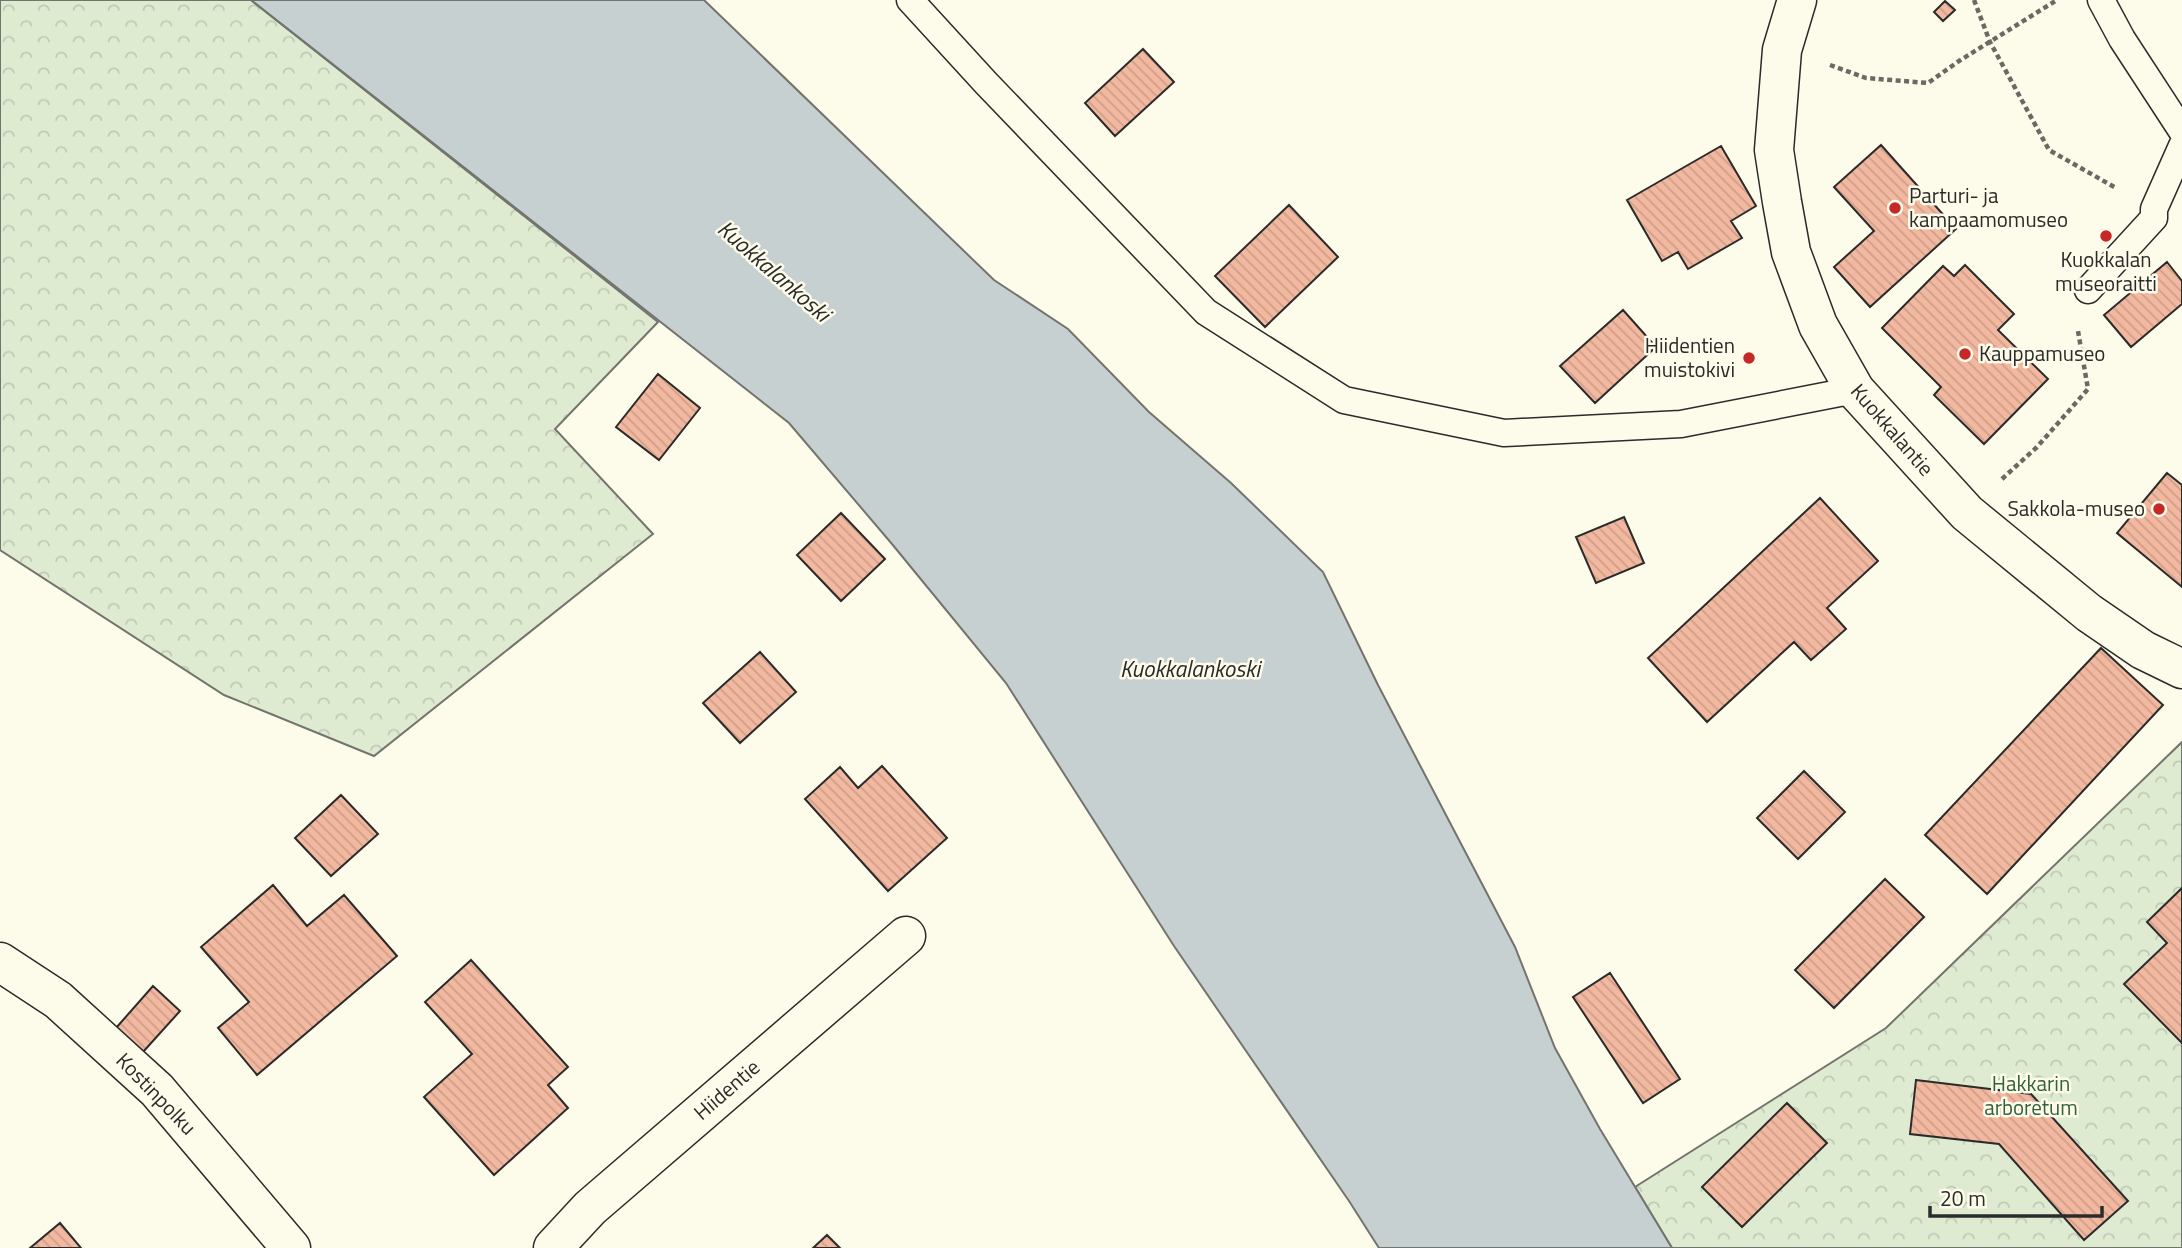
<svg xmlns="http://www.w3.org/2000/svg" width="2182" height="1248" viewBox="0 0 2182 1248" font-family="'Titillium Web',sans-serif">
	<style>
		.forest { fill: url(#forest-crowns); stroke: #74746e; stroke-width: 2 }
		.water { fill: #c7d0d0; stroke: #74746e; stroke-width: 2 }
		.building { fill: url(#building-back-hatch); stroke: #2b2b2b; stroke-width: 2 }
		.lines { fill: none; stroke-linecap: round; stroke-linejoin: round }
		.lane-casing { stroke: #2b2b2b; stroke-width: 29 }
		.street-casing { stroke: #2b2b2b; stroke-width: 41 }
		.path { stroke: #6a6964; stroke-width: 4.5; stroke-dasharray: 5 3.5; stroke-linecap: butt }
		.lane { stroke: #fdfbea; stroke-width: 26 }
		.street { stroke: #fdfbea; stroke-width: 38 }
		.poi-dot { fill: #c62828; stroke: #fdfbea; stroke-width: 2.5 }
		.labels { text-anchor: middle; stroke-width: 5; stroke-linejoin: round; paint-order: stroke }
		.poi-label { font-size: 21px; fill: #2b2b2b; stroke: #fdfbea; text-anchor: start }
		.street-label { font-size: 21px; fill: #2b2b2b; stroke: #fdfbea }
		.park-label { font-size: 21px; fill: #34623c; stroke: #fdfbea }
		.water-label { font-size: 23px; font-style: italic; fill: #2b2b2b; stroke: #fdfbea }
	</style>
	<defs>
		<pattern id="forest-crowns" width="20" height="18" patternUnits="userSpaceOnUse" patternTransform="scale(1.75)"><rect width="20" height="18" fill="#deebd1"/><path d="M2 6a3 3 0 1 1 6 0M12 15a3 3 0 1 1 6 0" fill="none" stroke="#bfcab4"/></pattern>
		<pattern id="building-back-hatch" width="6" height="6" patternUnits="userSpaceOnUse" patternTransform="scale(1.75)"><rect width="6" height="6" fill="#f2b8a0"/><path d="M-1 5l2 2M0 0l6 6M5-1l2 2" fill="none" stroke="#d09e8a"/></pattern>
	</defs>
	<rect width="100%" height="100%" fill="#fdfbea"/>
	<path class="forest" d="M0 0H251L658 322 555 429 653 534 374 756 224 695 0 550Z
		M2182 742V1248H1672L1635 1187 1886 1028Z"/>
	<path class="water" d="M251 0H704L994 280 1068 329 1149 412 1231 483 1323 572 1378 685 1515 947 1555 1048 1600 1129 1672 1248H1379L1349 1201 1174 946 1006 683 892 544 789 423Z"/>
	<path class="building" d="M1945 1 1955 10 1943 21 1934 12Z
		M1143 49 1174 82 1115 136 1085 103Z
		M1881 145 1956 229 1870 307 1834 267 1874 231 1834 187Z
		M1721 146 1756 206 1731 221 1742 238 1688 269 1678 252 1662 261 1627 200Z
		M1289 205 1338 257 1265 327 1215 276Z
		M2167 262 2182 281V304L2131 347 2104 315Z
		M1965 265 2014 314 1998 330 2048 379 1984 444 1934 395 1941 387 1882 328 1943 266 1954 276Z
		M1623 310 1656 347 1595 403 1560 366Z
		M658 374 700 408 659 460 616 427Z
		M2167 473 2182 485V587L2117 533Z
		M1820 498 1878 561 1827 608 1846 629 1811 660 1794 642 1707 722 1648 658Z
		M841 513 885 559 841 601 797 555Z
		M1624 517 1644 563 1596 583 1576 537Z
		M2101 648 2163 705 1987 894 1925 835Z
		M760 652 796 692 740 743 703 703Z
		M882 766 947 838 888 891 805 799 840 767 858 788Z
		M1804 771 1845 812 1798 859 1757 818Z
		M341 795 378 834 331 876 295 838Z
		M1885 879 1924 917 1834 1008 1795 970Z
		M273 885 307 926 344 895 397 956 257 1075 218 1028 249 1002 201 947Z
		M2182 888V1043L2124 984 2167 943 2147 922Z
		M471 960 568 1067 548 1085 568 1108 494 1175 424 1097 472 1054 425 1002Z
		M1610 973 1680 1079 1643 1103 1573 997Z
		M153 986 180 1011 143 1052 116 1028Z
		M1916 1080 2031 1094 2128 1201 2084 1240 1999 1144 1910 1134Z
		M1787 1103 1827 1143 1742 1227 1702 1187Z
		M60 1223 81 1248H30Z
		M827 1235 840 1248H813Z"/>
	<g class="lines">
		<defs>
			<path id="lane" d="M910 0 986 83 1206 312 1344 400 1504 433 1681 424 1855 390
				M2101 0 2122 39 2182 131
				M2088 290 2154 218V209L2182 146"/>
			<path id="street" d="M1797 0 1782 50 1774 150 1782 202 1791 252 1818 325 1855 390 1967 513 2089 613 2143 650 2182 669
				M0 962 58 1000 157 1090 291 1248
				M553 1248 590 1208 906 936"/>
		</defs>
		<use href="#lane" class="lane-casing"/>
		<use href="#street" class="street-casing"/>
		<path class="path" d="M1974 0 1990 42 2049 150 2116 188
			M1830 65 1866 78 1928 83 1959 61 2057 0
			M2002 479 2037 447 2088 389 2078 331"/>
		<use href="#lane" class="lane"/>
		<use href="#street" class="street"/>
	</g>
	<g class="poi-dot">
		<circle cx="1895" cy="208" r="7"/>
		<circle cx="2106" cy="236" r="7"/>
		<circle cx="1965" cy="354" r="7"/>
		<circle cx="1749" cy="358" r="7"/>
		<circle cx="2159" cy="509" r="7"/>
	</g>
	<g class="labels">
		<g class="poi-label">
			<text x="1909" y="203">Parturi- ja<tspan x="1909" dy="24">kampaamomuseo</tspan></text>
			<text x="2106" y="267" text-anchor="middle">Kuokkalan<tspan x="2106" dy="24">museoraitti</tspan></text>
			<text x="1735" y="353" text-anchor="end">Hiidentien<tspan x="1735" dy="24">muistokivi</tspan></text>
			<text x="1979" y="361">Kauppamuseo</text>
			<text x="2145" y="516" text-anchor="end">Sakkola-museo</text>
		</g>
		<g class="street-label">
			<text transform="translate(1892 430) rotate(49)" y="7">Kuokkalantie</text>
			<text transform="translate(727 1090) rotate(-41)" y="7">Hiidentie</text>
			<text transform="translate(156 1094) rotate(46)" y="7">Kostinpolku</text>
		</g>
		<g class="park-label">
			<text x="2031" y="1091">Hakkarin<tspan x="2031" dy="24">arboretum</tspan></text>
		</g>
		<g class="water-label">
			<text transform="translate(774 271) rotate(41)" y="8">Kuokkalankoski</text>
			<text x="1190" y="677">Kuokkalankoski</text>
		</g>
	</g>
	<path d="M1930 1206v10h172v-10" fill="none" stroke="#2b2b2b" stroke-width="3.5"/>
	<text x="1940" y="1206" font-size="21" fill="#2b2b2b" stroke="#fdfbea" stroke-width="5" paint-order="stroke">20 m</text>
</svg>
